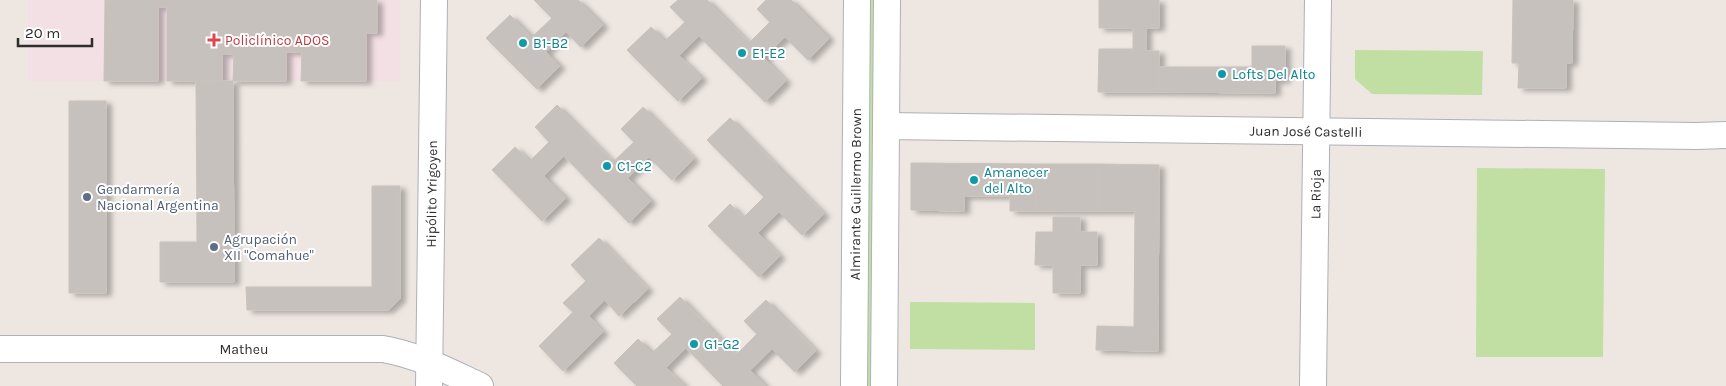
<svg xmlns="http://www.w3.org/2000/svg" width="1726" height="386" viewBox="0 0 1726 386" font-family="Karla,sans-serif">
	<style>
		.medical { fill: #f3e0e4 }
		.green { fill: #c1dfa3 }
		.building { fill: #c6c1bc; stroke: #c9c2bb; filter: url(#shadow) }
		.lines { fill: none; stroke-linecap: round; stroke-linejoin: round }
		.minor-casing { stroke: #aeb1b8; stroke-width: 28 }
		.minor { stroke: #fff; stroke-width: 26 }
		.health-dot { fill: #e0444e; stroke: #fff; stroke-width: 2 }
		.culture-dot { fill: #0f9aa8; stroke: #fff; stroke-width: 2 }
		.service-dot { fill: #5c6f8a; stroke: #fff; stroke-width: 2 }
		.labels { text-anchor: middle; stroke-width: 4; stroke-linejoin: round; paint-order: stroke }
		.health-label { font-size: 14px; fill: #be3a42; stroke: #fff; text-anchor: start }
		.culture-label { font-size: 14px; fill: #0d838f; stroke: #fff; text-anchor: start }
		.street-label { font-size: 14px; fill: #2d2d2d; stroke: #fff }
		.service-label { font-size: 14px; fill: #4e5e75; stroke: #fff; text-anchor: start }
	</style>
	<defs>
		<filter id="shadow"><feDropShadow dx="5.5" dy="3" stdDeviation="2.5" flood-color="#0004"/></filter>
	</defs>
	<rect width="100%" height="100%" fill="#ede6e1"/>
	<path class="medical" d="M28 0H400V81H28Z"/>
	<path class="green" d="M865 0H878L877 386H863Z
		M1355 50 1483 51 1482 95 1372 94 1355 79Z
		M1477 168 1605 169 1603 357H1476Z
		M910 302 1035 303V350L910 349Z"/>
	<path class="building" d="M105 0H272L347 32H366V81H301L302 52H286V81H233L234 54H222V81H167V7H158V81H104Z
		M272 0H377V33L347 32Z
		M534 0H578L603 25 581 47 566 32 546 52 560 66 537 89 486 38 510 15 532 37 552 18Z
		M678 0H707L749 43 770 22 757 9 766 0H791L829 38 808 60 785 37 764 58 786 81 765 102 699 36 679 56 702 78 678 101 627 50 651 27 665 41 685 22 670 7Z
		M1099 0H1159V28H1146V51H1159V92H1098L1099 49H1133V28H1099Z
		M1513 0H1573L1572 63H1566V88H1518L1519 63H1512Z
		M1252 46H1285V80H1275V93L1159 92V67H1252Z
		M196 81H233L234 282H160V242H197Z
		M69 101H106V293H69Z
		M557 105 613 162 634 142 621 129 643 107 694 159 672 180 649 157 628 178 651 201 629 223 564 156 544 176 566 198 542 221 492 170 515 147 530 161 549 142 535 127Z
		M730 118 824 214 802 235 779 212 758 233 780 256 759 277 708 226 730 204 743 218 764 197 707 140Z
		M911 163 1036 164V211H1010V196H964V211L911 210Z
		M1036 164H1098V211H1036Z
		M1098 164 1159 165 1158 351 1096 350 1097 326 1134 327 1135 211H1098Z
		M372 186H400V299L388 310H247L246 287H372Z
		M1053 217H1080V232H1097V265H1080V293H1053V265H1035L1036 232H1053Z
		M599 238 648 289 619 316 605 300 589 316 603 332 563 371 539 346 573 312 563 303 586 281 571 265Z
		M680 297 736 355 757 334 744 321 766 300 816 351 795 372 772 349 750 370 766 386H723L686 348 666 368 685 386H637L614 363 638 339 652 353 672 334 657 319Z"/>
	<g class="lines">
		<defs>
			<g id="minor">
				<path id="s1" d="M886 126 1697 136 1726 135"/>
				<path id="s2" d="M0 349H383C418 355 448 371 480 386"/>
				<path id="s3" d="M429 386 434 0"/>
				<path id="s4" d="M854 386 857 0"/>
				<path d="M884 386 887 0"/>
				<path id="s5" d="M1313 386 1318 0"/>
			</g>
		</defs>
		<use href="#minor" class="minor-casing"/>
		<use href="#minor" class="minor"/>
	</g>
	<path class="health-dot" d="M211.5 32.5h5v5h5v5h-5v5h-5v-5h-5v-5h5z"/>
	<g class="culture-dot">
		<circle cx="523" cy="43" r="5"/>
		<circle cx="742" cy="53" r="5"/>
		<circle cx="1222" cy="74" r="5"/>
		<circle cx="607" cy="166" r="5"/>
		<circle cx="974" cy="180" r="5"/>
		<circle cx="694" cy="344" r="5"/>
	</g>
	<g class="service-dot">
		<circle cx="87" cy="197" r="5"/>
		<circle cx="214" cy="247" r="5"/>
	</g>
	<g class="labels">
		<g class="health-label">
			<text x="225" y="45">Policlínico ADOS</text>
		</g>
		<g class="culture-label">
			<text x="533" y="48">B1-B2</text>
			<text x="752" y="58">E1-E2</text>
			<text x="1232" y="79">Lofts Del Alto</text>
			<text x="617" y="171">C1-C2</text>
			<text x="984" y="177">Amanecer<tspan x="984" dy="16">del Alto</tspan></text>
			<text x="704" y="349">G1-G2</text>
		</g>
		<g class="street-label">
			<text dy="5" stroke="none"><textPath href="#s1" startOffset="420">Juan José Castelli</textPath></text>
			<text dy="5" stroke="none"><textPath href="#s3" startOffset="192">Hipólito Yrigoyen</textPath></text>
			<text dy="5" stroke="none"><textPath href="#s4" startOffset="192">Almirante Guillermo Brown</textPath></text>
			<text dy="5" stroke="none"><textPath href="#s5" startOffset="192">La Rioja</textPath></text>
			<text dy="5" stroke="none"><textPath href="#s2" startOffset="244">Matheu</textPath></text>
		</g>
		<g class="service-label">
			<text x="97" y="194">Gendarmería<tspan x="97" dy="16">Nacional Argentina</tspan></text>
			<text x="224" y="244">Agrupación<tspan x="224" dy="16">XII "Comahue"</tspan></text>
		</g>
	</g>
	<path d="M18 38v8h74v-8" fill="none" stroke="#2d2d2d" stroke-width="2.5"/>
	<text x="25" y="38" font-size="15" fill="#2d2d2d" stroke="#ffffff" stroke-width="4" paint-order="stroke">20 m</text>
</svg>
